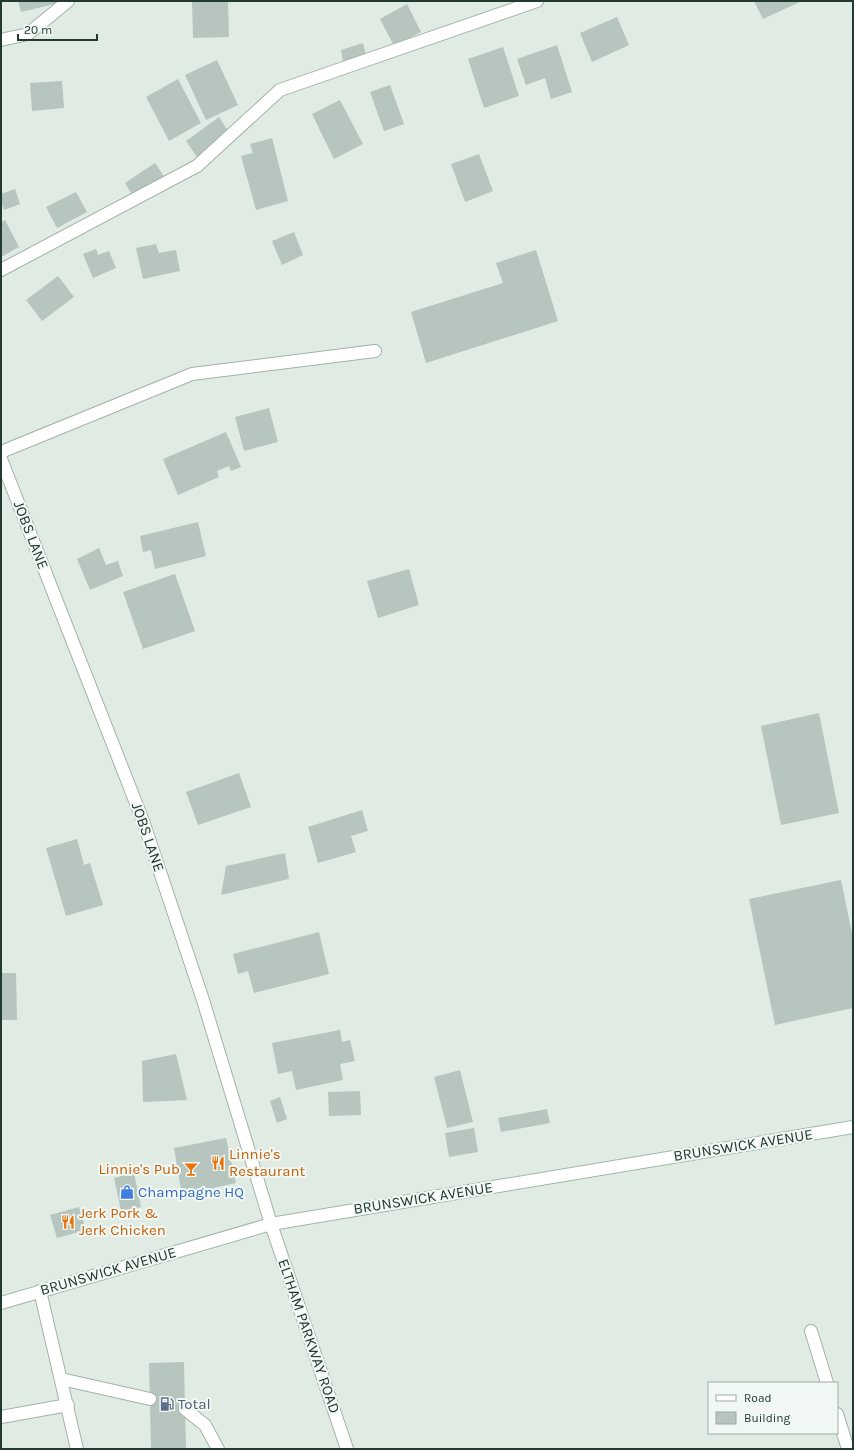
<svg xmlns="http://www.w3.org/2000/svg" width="854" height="1450" viewBox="0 0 854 1450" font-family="Karla,sans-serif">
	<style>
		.building { fill: #b6c5bd }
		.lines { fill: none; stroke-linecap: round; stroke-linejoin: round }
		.service-casing { stroke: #a3b2aa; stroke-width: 14 }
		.minor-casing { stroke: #a3b2aa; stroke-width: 14 }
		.tertiary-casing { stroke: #a3b2aa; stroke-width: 14 }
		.secondary-casing { stroke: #a0b6aa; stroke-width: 14 }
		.service { stroke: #fff; stroke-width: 12 }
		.minor { stroke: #fff; stroke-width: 12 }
		.tertiary { stroke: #fff; stroke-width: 12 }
		.secondary { stroke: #fff; stroke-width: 12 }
		.labels { text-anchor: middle; stroke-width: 4; stroke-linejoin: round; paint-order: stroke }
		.street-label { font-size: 15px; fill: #223a2f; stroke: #f1f7f3 }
		.food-label { font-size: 15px; fill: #c56008; stroke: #f1f7f3; text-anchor: start }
		.shop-label { font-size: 15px; fill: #366cbe; stroke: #f1f7f3; text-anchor: start }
		.service-label { font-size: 15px; fill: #4e5e75; stroke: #f1f7f3; text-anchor: start }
	</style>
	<rect width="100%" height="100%" fill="#e0ebe4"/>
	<path class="building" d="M18 1H63V2L21 12Z
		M192 1H228L229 37 193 38Z
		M754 1H802L763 19Z
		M407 4 421 32 394 46 380 19Z
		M617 17 629 45 592 62 580 33Z
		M363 43 366 55 343 61 341 50Z
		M557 45 572 92 551 99 545 78 526 85 517 59Z
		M503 47 519 96 484 108 468 59Z
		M217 60 238 105 206 120 185 75Z
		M178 79 201 123 169 141 146 97Z
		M62 81 64 108 32 111 30 83Z
		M390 85 404 124 384 131 370 92Z
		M340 100 363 144 334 159 312 114Z
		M219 117 230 134 197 157 186 141Z
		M272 138 288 201 256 210 241 156 253 153 250 144Z
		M479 154 493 191 465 202 451 164Z
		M155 163 165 178 134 198 125 183Z
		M15 189 20 204 4 210 1 202V194Z
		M76 192 87 212 57 228 46 207Z
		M5 220 19 247 1 257V222Z
		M294 232 303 255 282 265 272 241Z
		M156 244 159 253 176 250 180 271 143 279 136 248Z
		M96 249 98 255 109 251 116 268 93 278 83 254Z
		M536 250 558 321 426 363 411 312 503 283 496 263Z
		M58 276 74 297 42 321 26 300Z
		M269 408 278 442 244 451 235 417Z
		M226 432 241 467 231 471 229 466 217 471 219 477 178 495 163 459Z
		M198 522 206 556 155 569 151 550 143 552 140 536Z
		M99 548 106 565 118 561 123 576 90 590 77 559Z
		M409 569 419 605 378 618 367 581Z
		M175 574 195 631 143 649 123 592Z
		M819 713 839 813 781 825 761 726Z
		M239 773 251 807 198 825 186 792Z
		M362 810 368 831 351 836 356 852 318 863 308 827Z
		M77 839 84 865 90 863 103 905 66 916 46 848Z
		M285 853 289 879 221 895 226 866Z
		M841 880 853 938V1008L775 1025 749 899Z
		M319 932 329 974 254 993 248 971 238 974 233 954Z
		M1 973H16L17 1020H1Z
		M340 1030 342 1042 350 1040 355 1061 340 1064 343 1080 296 1090 292 1071 278 1074 272 1043Z
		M176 1054 187 1100 143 1102 142 1061Z
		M460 1070 473 1122 447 1128 434 1077Z
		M360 1091 361 1115 329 1116 328 1092Z
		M280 1097 287 1119 277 1123 270 1101Z
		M547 1109 550 1123 501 1132 498 1118Z
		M474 1128 478 1152 449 1157 445 1133Z
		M226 1138 236 1183 182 1195 174 1148Z
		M134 1173 141 1207 121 1211 114 1178Z
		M79 1207 86 1230 57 1238 50 1215Z
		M184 1362 186 1449H151L149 1363Z"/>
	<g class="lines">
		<defs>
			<path id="service" d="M40 1291 77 1449
				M61 1379 150 1399
				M185 1409 205 1425 218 1449
				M1 1417 68 1405"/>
			<path id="minor" d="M1 40 28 34 68 1
				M1 270 197 166 280 90 537 1
				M1 452 192 374 375 351
				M811 1331 827 1383
				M837 1414 848 1449"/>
			<path id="tertiary" d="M1 459 143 821 203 1000 271 1224 347 1449"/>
			<path id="secondary" d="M1 1303 271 1224 853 1127"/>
		</defs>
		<use href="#service" class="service-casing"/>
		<use href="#minor" class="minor-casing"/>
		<use href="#tertiary" class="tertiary-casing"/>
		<use href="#secondary" class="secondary-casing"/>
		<use href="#service" class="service"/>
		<use href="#minor" class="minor"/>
		<use href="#tertiary" class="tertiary"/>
		<use href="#secondary" class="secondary"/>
	</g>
	<defs>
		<symbol id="restaurant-bare" viewBox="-9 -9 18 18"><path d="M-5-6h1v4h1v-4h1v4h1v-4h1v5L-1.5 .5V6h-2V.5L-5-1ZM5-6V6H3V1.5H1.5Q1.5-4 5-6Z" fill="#e8710a" stroke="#f1f7f3" stroke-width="2.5" paint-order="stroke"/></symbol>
		<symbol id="bar-bare" viewBox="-9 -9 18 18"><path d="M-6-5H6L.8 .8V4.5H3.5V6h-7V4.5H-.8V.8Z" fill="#e8710a" stroke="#f1f7f3" stroke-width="2.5" paint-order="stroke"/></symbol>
		<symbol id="shop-bare" viewBox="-9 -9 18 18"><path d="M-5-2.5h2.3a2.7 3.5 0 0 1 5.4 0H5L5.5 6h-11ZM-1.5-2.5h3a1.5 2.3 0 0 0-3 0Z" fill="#3f7fe0" stroke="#f1f7f3" stroke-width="2.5" paint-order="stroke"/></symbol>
		<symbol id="fuel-bare" viewBox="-9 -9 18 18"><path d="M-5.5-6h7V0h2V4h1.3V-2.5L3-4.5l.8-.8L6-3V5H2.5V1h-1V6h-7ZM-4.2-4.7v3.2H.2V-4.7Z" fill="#5c6f8a" stroke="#f1f7f3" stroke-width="2.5" paint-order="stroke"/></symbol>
	</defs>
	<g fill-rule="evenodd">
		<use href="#restaurant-bare" x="208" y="1153" width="20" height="20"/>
		<use href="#bar-bare" x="181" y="1159" width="20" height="20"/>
		<use href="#shop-bare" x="117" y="1182" width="20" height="20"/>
		<use href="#restaurant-bare" x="58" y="1212" width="20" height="20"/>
		<use href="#fuel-bare" x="157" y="1394" width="20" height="20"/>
	</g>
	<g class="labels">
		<g class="street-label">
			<text transform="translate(31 535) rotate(69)" y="5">JOBS LANE</text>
			<text transform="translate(148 837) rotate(71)" y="5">JOBS LANE</text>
			<text transform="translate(743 1145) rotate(-9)" y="5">BRUNSWICK AVENUE</text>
			<text transform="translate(423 1198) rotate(-9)" y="5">BRUNSWICK AVENUE</text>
			<text transform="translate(108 1271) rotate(-16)" y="5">BRUNSWICK AVENUE</text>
			<text transform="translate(309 1336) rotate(71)" y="5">ELTHAM PARKWAY ROAD</text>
		</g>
		<g class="food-label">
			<text x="229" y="1159">Linnie's<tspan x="229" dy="17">Restaurant</tspan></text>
			<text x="180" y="1174" text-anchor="end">Linnie's Pub</text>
			<text x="79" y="1218">Jerk Pork &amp;<tspan x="79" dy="17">Jerk Chicken</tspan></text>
		</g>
		<g class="shop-label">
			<text x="138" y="1197">Champagne HQ</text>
		</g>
		<g class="service-label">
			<text x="178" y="1409">Total</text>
		</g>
	</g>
	<rect width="854" height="1450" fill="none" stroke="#223a2f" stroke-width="4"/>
	<rect x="708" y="1382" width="130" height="52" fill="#f1f7f3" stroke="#9eaba5"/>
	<rect x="716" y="1395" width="20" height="6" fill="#ffffff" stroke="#9eaba5"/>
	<text x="744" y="1402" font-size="12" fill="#223a2f">Road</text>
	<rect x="716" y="1412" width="20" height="12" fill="#b6c5bd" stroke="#9eaba5"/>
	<text x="744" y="1422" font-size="12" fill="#223a2f">Building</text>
	<path d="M18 34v6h79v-6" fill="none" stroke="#223a2f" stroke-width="2"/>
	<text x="24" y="34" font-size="12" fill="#223a2f" stroke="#f1f7f3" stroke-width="3" paint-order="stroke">20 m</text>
</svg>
